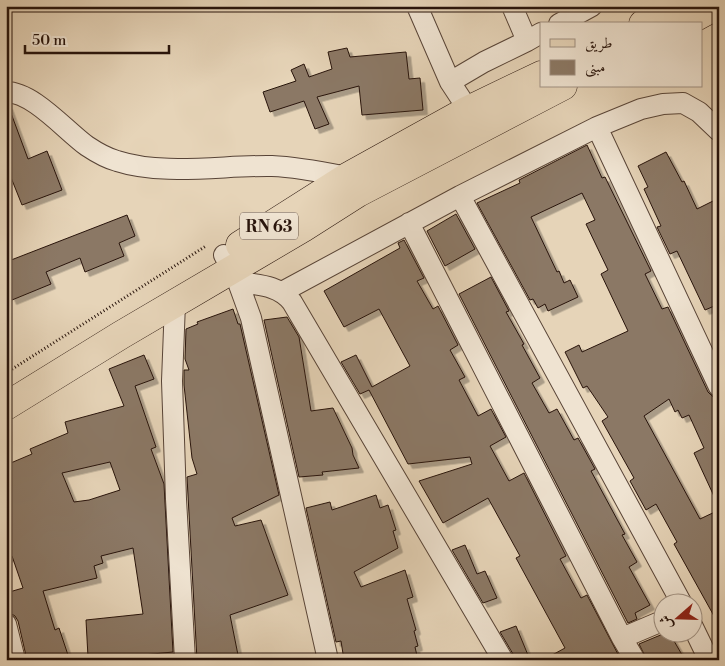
<svg xmlns="http://www.w3.org/2000/svg" width="725" height="666" viewBox="0 0 725 666" font-family="'Libre Bodoni',Amiri,serif">
	<style>
		.building { fill: #8b7865; stroke: #28140c; fill-rule: evenodd; filter: url(#shadow) }
		.lines { fill: none; stroke-linecap: round; stroke-linejoin: round }
		.minor-casing { stroke: #584437; stroke-width: 22 }
		.primary-casing { stroke: #28140c; stroke-width: 29 }
		.path { stroke: #28140c; stroke-width: 3; stroke-dasharray: 1 2.5; stroke-linecap: butt }
		.minor { stroke: #efe3d1; stroke-width: 20 }
		.primary { stroke: #e6d4b8; stroke-width: 28 }
		.labels { text-anchor: middle; stroke-width: 4.5; stroke-linejoin: round; paint-order: stroke }
		.shield { fill: #efe3d1; stroke: #645247; stroke-width: 1 }
		.shield-label { font-size: 16px; font-weight: bold; fill: #28140c }
	</style>
	<defs>
		<filter id="shadow"><feDropShadow dx="4.5" dy="4.5" stdDeviation="0" flood-color="#0004"/></filter>
	</defs>
	<rect width="100%" height="100%" fill="#e6d4b8"/>
	<filter id="stains"><feTurbulence type="fractalNoise" baseFrequency=".004" numOctaves="4"/><feColorMatrix values="0 0 0 0 .2 0 0 0 0 .09 0 0 0 0 .02 0 0 0 .5 -.17"/></filter>
	<radialGradient id="worn" r=".72"><stop offset=".6" stop-color="#630" stop-opacity="0"/><stop offset="1" stop-color="#630" stop-opacity=".3"/></radialGradient>
	<path class="building" d="M347 48 350 57 406 52 409 79 420 78 423 110 362 115 359 86 317 97 329 124 315 129 304 101 270 112 263 92 296 81 291 70 304 64 309 77 332 69 328 52Z
		M6 105H8L28 159 47 151 62 190 22 205 6 165Z
		M587 145 602 178 605 177 651 271 645 274 662 309 668 307 708 392 713 397 719 399V507L694 453 704 448 689 415 682 418 678 410 675 412 669 399 644 416 700 519 719 510V625L674 544 677 542 656 504 646 510 630 481 634 478 602 421 608 417 587 386 583 388 565 352 579 345 582 352 628 331 601 274 608 270 586 224 595 220 582 193 531 217 557 272 559 271 564 283 570 280 578 297 548 311 545 304 538 308 533 299 530 300 477 203 520 183 519 180Z
		M666 152 682 182 684 181 697 209 719 198V304L705 310 677 251 670 254 657 227 661 226 644 189 648 187 638 166Z
		M456 214 475 249 445 266 427 231Z
		M127 215 135 236 119 243 124 256 85 272 80 258 46 272 51 284 12 300 6 285V262Z
		M404 240 424 278 417 281 433 309 438 306 458 345 450 350 465 377 459 380 478 416 491 409 506 437 490 446 509 481 524 473 566 556 560 559 581 598 587 595 621 660H543L565 648 516 558 520 556 488 498 443 523 419 481 472 464 470 457 408 464 369 390 360 394 341 362 356 355 372 387 410 366 379 309 344 327 324 291 400 248 398 243Z
		M491 277 509 311 506 312 524 344 522 345 540 378 532 383 549 413 557 409 574 440 578 438 595 469 591 471 625 534 622 535 637 562 629 567 650 605 635 613 637 619 628 623 459 294Z
		M233 309 238 324H240L279 495 232 518 235 526 261 520 288 595 230 615 239 660H197L187 477 197 474 192 458 184 385V370H189L185 359 186 329 198 324 197 322Z
		M287 317 299 337 311 411 333 408 352 448 353 455 359 468 322 472 323 475 299 477 264 320Z
		M144 355 154 379 135 386 156 447 151 449 164 484 173 652 112 658V656L88 657 86 620 143 614 133 548 101 556 103 563 94 566 97 578 43 591 55 630 59 628 68 655 55 660H27L18 621 15 616 10 613 6 600V593L23 588 12 556 6 558V465L32 454 30 449 68 433 65 422 124 406 109 369ZM110 462 120 490 89 500 74 502 62 473Z
		M376 495 380 508 388 505 396 530 393 531 398 548 354 572 361 587 405 570 413 597 407 599 416 630 414 631 418 646 415 647 418 660H344L341 641 336 642 306 508 330 502 332 510Z
		M465 545 477 574 485 571 497 598 483 603 452 550Z
		M516 626 530 660H515L513 654 500 632Z
		M663 634H670L685 660H647L639 644Z"/>
	<g class="lines">
		<defs>
			<path id="minor" d="M417 6 450 82 475 120
				M512 6 527 41 541 33
				M559 24 592 6
				M450 82 484 62 527 41
				M6 92C33 92 65 130 87 146 96 152 106 158 117 161 163 176 224 165 272 166 298 167 322 172 347 177
				M597 127 719 387
				M460 196 682 604
				M409 223 622 638 635 660
				M224 255 238 282 251 318 328 660
				M238 282C258 285 279 285 292 302L503 660
				M282 292 460 196 597 127 641 109 663 104 683 103 699 112 719 131
				M175 303 172 381 176 499 185 660
				M6 624 15 660
				M692 625 709 660
				M622 638 662 621"/>
			<path id="primary" d="M643 24 673 6
				M683 24 716 6
				M240 245 347 177 468 110 541 75
				M6 406 121 335 303 228 358 193 563 86"/>
		</defs>
		<use href="#minor" class="minor-casing"/>
		<use href="#primary" class="primary-casing"/>
		<path class="path" d="M6 373 206 246"/>
		<use href="#minor" class="minor"/>
		<use href="#primary" class="primary"/>
	</g>
	<g class="labels">
		<rect class="shield" x="240" y="212.5" width="58" height="27" rx="4"/>
		<g class="shield-label">
			<text x="269" y="232">RN 63</text>
		</g>
	</g>
	<rect width="725" height="666" fill="none" stroke="#e6d4b8" stroke-width="25"/>
	<rect x="8" y="8" width="710" height="651" fill="none" stroke="#28140c" stroke-width="2.5"/>
	<rect x="12" y="12" width="700" height="641" fill="none" stroke="#28140c"/>
	<rect x="540" y="22" width="162" height="65" fill="#efe3d1" stroke="#9f9082"/>
	<rect x="550" y="39" width="25" height="8" fill="#e6d4b8" stroke="#9f9082"/>
	<text x="585" y="48" font-size="15" fill="#28140c">طريق</text>
	<rect x="550" y="60" width="25" height="15" fill="#8b7865" stroke="#9f9082"/>
	<text x="585" y="72" font-size="15" fill="#28140c">مبنى</text>
	<g transform="translate(678 618) rotate(250)"><circle r="24" fill="#efe3d1" stroke="#9f9082"/>
	<path d="M0-4L9 19L0 12L-9 19Z" fill="#8f2418"/>
	<text y="-8" font-size="14" font-weight="bold" text-anchor="middle" fill="#28140c">ش</text>
	</g>
	<path d="M25 45v8h144v-8" fill="none" stroke="#28140c" stroke-width="2.5"/>
	<text x="32" y="45" font-size="15" fill="#28140c" stroke="#efe3d1" stroke-width="4" paint-order="stroke">50 m</text>
	<rect width="100%" height="100%" filter="url(#stains)"/>
	<rect width="100%" height="100%" fill="url(#worn)"/>
</svg>
